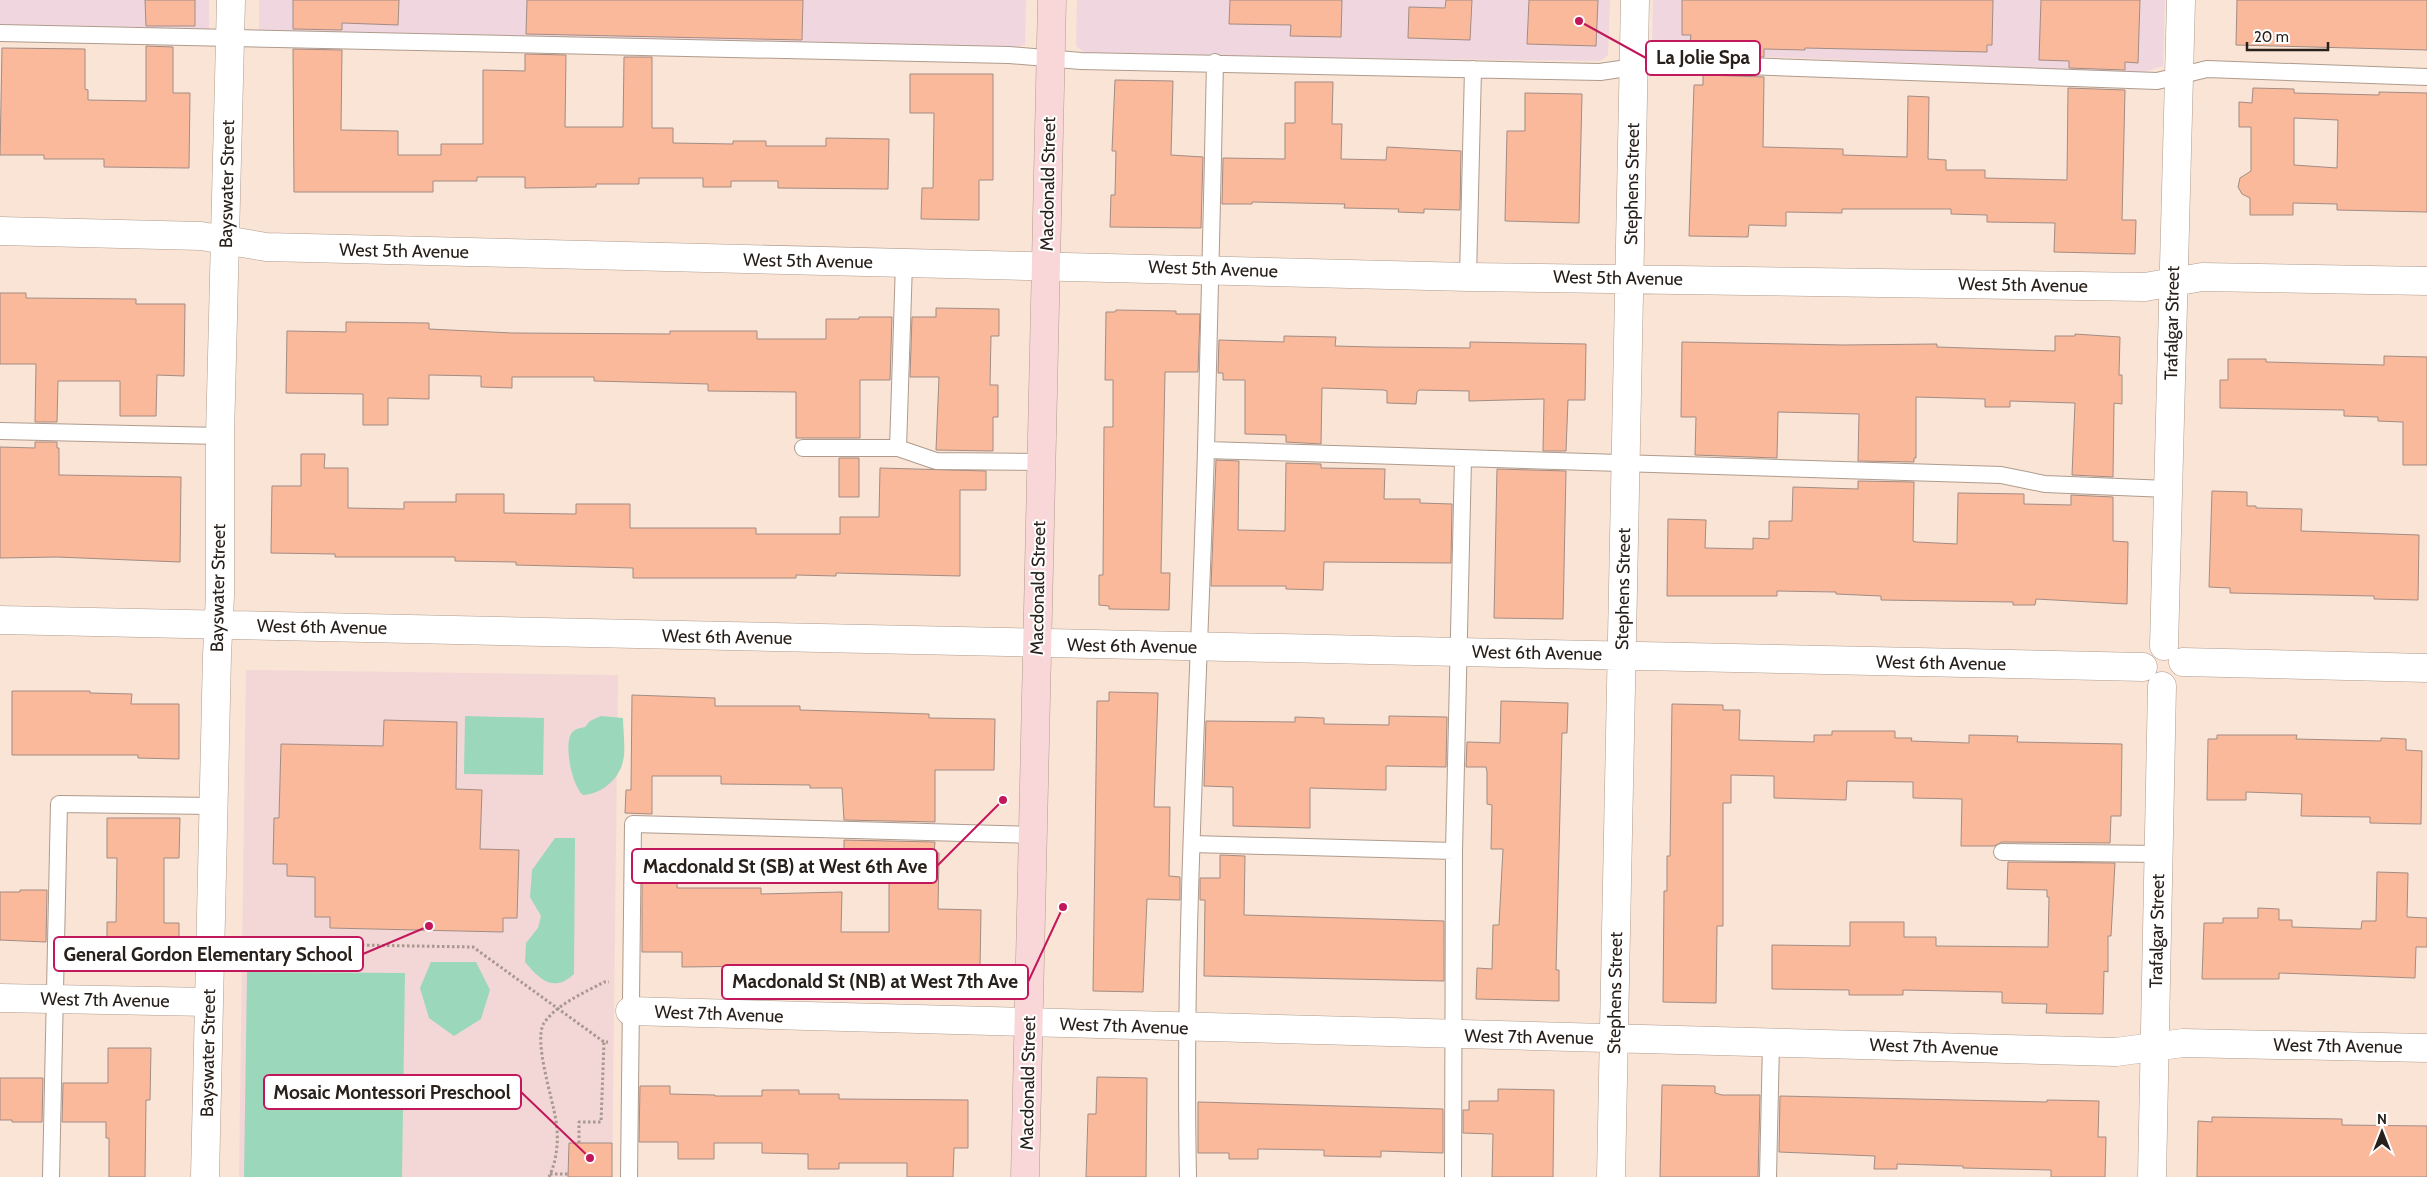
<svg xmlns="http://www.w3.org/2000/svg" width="2427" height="1177" viewBox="0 0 2427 1177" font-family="Cabin,sans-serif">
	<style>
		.commercial { fill: #f0d7df }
		.education { fill: #f2d7d6 }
		.green { fill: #9bd7ba }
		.building { fill: #fbb99c; stroke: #a38c83; fill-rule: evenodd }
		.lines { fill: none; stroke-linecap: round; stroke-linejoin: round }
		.lane-casing { stroke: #af9b8d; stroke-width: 18 }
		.street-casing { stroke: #af9b8d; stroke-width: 29 }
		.secondary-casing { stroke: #af9b8d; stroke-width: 29 }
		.path { stroke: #a8988d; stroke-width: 3; stroke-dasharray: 2.5 2.5; stroke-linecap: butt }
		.lane { stroke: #fff; stroke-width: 16 }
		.street { stroke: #fff; stroke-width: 28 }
		.secondary { stroke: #f9d7d9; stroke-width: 28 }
		.labels { text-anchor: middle; stroke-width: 4; stroke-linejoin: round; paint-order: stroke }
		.street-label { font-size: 18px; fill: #28201b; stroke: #fff }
		.leader { fill: none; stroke: #c2185b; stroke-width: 2 }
		.callout-dot { fill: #c2185b; stroke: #fff; stroke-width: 2 }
		.callout { fill: #fff; stroke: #c2185b; stroke-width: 2 }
		.callout-label { font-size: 19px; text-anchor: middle; font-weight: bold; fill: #28201b }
	</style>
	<rect width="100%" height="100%" fill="#f9e4d5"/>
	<path class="commercial" d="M0 0H209V31L0 25Z
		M259 0H1026L1025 45 1011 48 259 32Z
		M1077 0H1610L1608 55 1600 61 1087 55 1076 46Z
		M1653 0H2165L2163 66 2141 73 1662 52 1652 46Z"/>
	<path class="education" d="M246 670 618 675 612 1177H239Z"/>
	<path class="green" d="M465 716 544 718 543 775 464 774Z
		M601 716 623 718C623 731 626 749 623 761 619 780 601 794 583 795 572 786 564 746 571 734 574 729 580 728 585 727L590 721Z
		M555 838H575L574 974C554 993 540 980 525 962L526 943 538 928 541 916 530 897 532 870Z
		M431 962H476L490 990 481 1019 454 1036 429 1018 420 988Z
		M247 972 405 973 402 1177H244Z"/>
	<path class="building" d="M145 0H195V26H146Z
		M293 0H399L398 25 342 23V30L293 29Z
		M527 0H803L802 40 526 34Z
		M1230 0H1342L1341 37 1290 36 1291 25 1229 24Z
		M1446 0H1472L1470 40 1408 38 1409 7 1445 8Z
		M1529 0H1598L1596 46 1527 44Z
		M1682 0H1993L1992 45H1987V52L1805 48V50L1764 49V57L1703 55V42H1690L1691 35H1682Z
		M2041 0H2140L2138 63 2125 62V70L2069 68V61L2039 60Z
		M2237 0H2427V50L2236 45Z
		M146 46 173 47V93H190L189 168 104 167V159H44V155H0L2 48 85 49V89L88 90V100L146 101Z
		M293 49 342 50 341 130 398 131V155H441V144H483V70L525 71V54L566 55 565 127H623L624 57H652V128H673V143L733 144V141H766V146H826V138L889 139 888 189 778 188V181H731V187H703V178H639V184H596V187L525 188V177H477V181H433V192H294Z
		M910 74H993V180H979V220L921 219 922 188H933L934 113H910Z
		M1703 75 1764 77 1763 147 1843 149V155L1907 157 1908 96 1929 97 1928 159 1946 160V170H1985V178L2067 180 2068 88 2125 90 2122 220H2136L2135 254 2054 252 2055 223 1987 222V215L1951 214V209H1842V213L1786 212V226L1749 225 1748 237 1689 236 1694 85H1703Z
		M1115 80 1173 81 1171 155 1203 157 1201 228 1110 227 1111 195H1115L1116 151H1112Z
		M1295 82H1333L1332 124H1342L1341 159 1386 160 1387 147 1461 151 1460 210 1424 209V213L1398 212 1399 209 1344 208 1345 204 1252 202V204H1222L1223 158 1285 159V123H1295Z
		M2253 88 2294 89V93L2337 94 2379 95V92L2427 93V212L2337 210V204L2293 203V215H2250V198L2242 194 2238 187 2240 178 2251 171V127H2239V102L2252 103ZM2294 118 2338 120 2337 168 2294 165Z
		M1525 93 1582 94 1579 223 1505 221 1507 131H1525Z
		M0 293H26V298L136 299V304H185L184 376 157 375 156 416H120V381H58L57 422H35L36 364H0Z
		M936 308 999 309V336H991L990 385H998V417H993V451L936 450 939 377H910L912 317H936Z
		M1116 310 1176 311V314H1200L1198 372H1165L1161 573H1170L1169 610 1109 609V606L1099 605V575H1103L1104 427H1113V380H1105L1106 312H1115Z
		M859 317H892L890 380H860V438H796V392L708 391V384L594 381V377H512V388L481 387V376L429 375V399L388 398V425H363V394L286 393 287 331 346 332V322L429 323V329L512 333 670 334V331H757V339H826V319H859Z
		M2075 334 2120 337 2119 375H2122V404L2114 403 2113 477 2072 475 2075 403 2010 401V407H1985V399L1916 397V458H1914V462L1858 461 1859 414 1778 412 1777 458 1695 455 1696 417H1681L1682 342 1844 345 1937 344V347L2055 351V336H2075Z
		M1284 336 1336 337 1335 346 1373 347 1470 348V342L1586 344 1585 400H1568L1566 451H1543L1544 399 1469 401V391L1419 390 1417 392 1416 404 1387 403V391L1384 390 1322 388 1321 444 1286 442V435L1245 434V380H1223V373H1218L1219 340 1284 342Z
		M2384 356 2427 357V465H2403V422L2378 421V417L2344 416V410L2220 408V380H2228V359H2266V362L2384 365Z
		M35 442H57V448H59V475L181 477 180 562 57 557 0 558V447L35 448Z
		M301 454H325L324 468H348V508L404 509V502H456V494H504V513L576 514V504H630V528H756V534H840V517H879L880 468 986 471V490H960V576L836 573V576L796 575V578H633V568L516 565V562L455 561V557H335V554L271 553 272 486H301Z
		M839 458H859V497H839Z
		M1216 460 1239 461 1238 530 1285 531 1286 463 1321 464V468L1385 469 1384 499H1420V503L1452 504 1451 563 1324 562 1323 590 1286 589V586H1211Z
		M1497 469 1566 471 1563 619 1494 618Z
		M1858 481 1914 482 1913 541 1916 542 1957 544 1958 493 2024 494V504L2071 505V495L2113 497V541L2128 542 2127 604 2036 599 2035 605H2013V602L1881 600V596L1836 594V592L1777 591V596H1667L1668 519 1706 520 1705 548 1753 549V538L1769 539V521H1792L1793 487 1858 489Z
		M2212 491 2247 492V506H2256V508L2302 509 2301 531 2419 535 2418 600 2374 599V596L2230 593V588L2209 587Z
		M12 691H90V693L132 694 131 704H179V759L138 758V755H12Z
		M1109 692 1158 693 1154 807H1170L1169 876 1180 877V900L1147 899 1143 992 1093 991 1097 701H1109Z
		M632 695 715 698V706H800V710L929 714V718L995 719 994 770H935V822L844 820 842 788H810V785L721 784V776H652V814L625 813 626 790H631Z
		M1501 701 1568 703 1567 733H1562L1560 811 1556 970H1559V1001L1476 999 1477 968 1492 969 1493 925H1499L1503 849H1491L1492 805 1487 804V772L1486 767H1466L1467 742 1500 743Z
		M1672 704 1723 705V710H1740L1739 740 1814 742V735H1832V731H1895V738H1912L1911 741 1969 743V735L2018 736 2017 742 2122 744 2121 816H2111L2110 843 2002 842 1994 846H1961L1962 799 1913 798V782L1847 781 1846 800 1774 798V776L1731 775V803H1723V926H1717L1716 1003 1663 1002 1664 891H1667V856H1670Z
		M1389 716 1447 717 1446 767 1386 766V790L1310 788V828L1233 826V787L1204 786 1206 721 1295 722V717L1324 718V724L1389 725Z
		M384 720 457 722 456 789 482 790 480 849 519 850 517 918H503V932L330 928V917H315V877L287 876V864H273L274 818H279L281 744 383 746Z
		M2217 735H2297L2296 739 2381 741V738L2406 739V750L2422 751 2421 824 2370 823V817L2301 816 2302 794 2246 792V800H2207L2208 739H2217Z
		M107 818H180L179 858H164V923H179V969L107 968V922H116L117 858H107Z
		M844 840 935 842 934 853H939L938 909 981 910 980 967 883 966V968H841V971L766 972V966L682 967V952H642V874H677V888H761V894L842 892 841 932H889V875H844Z
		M1220 855 1245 856 1244 915 1444 921V981L1204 976 1205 900H1200V878H1220Z
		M2008 862 2115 863 2111 936H2108V972L2104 971 2103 1014 2046 1013 2047 1004 2002 1003V992L1903 990V995H1849V990L1772 989V945L1850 946V922H1904V937H1936V946L2048 947 2049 897H2047V890L2007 889Z
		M2377 872 2408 873 2407 917 2427 918V947H2416L2415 978 2279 973V979H2202L2204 923H2223V918H2258V908L2279 909V920H2292V927L2361 929 2362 921H2376Z
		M20 890H47L46 942 0 940V892H20Z
		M108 1048H151L150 1100H146L145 1177H109V1138H106V1122H62L63 1083H108Z
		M1097 1077 1147 1078 1146 1177H1086L1088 1114H1096Z
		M0 1078H43L42 1122H12V1120H0Z
		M1662 1085 1715 1086V1093L1722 1095H1760L1758 1177H1660Z
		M640 1086H670V1094L715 1095V1096H762V1090H799V1094H839V1099L968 1100V1148H954L953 1177H907V1163H839V1169H808V1154L762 1153V1143H714V1159H678V1142H639Z
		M1498 1089 1554 1090 1553 1177H1492L1493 1134 1463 1133V1110H1469V1101H1498Z
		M1780 1096 2047 1102V1100L2099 1101 2098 1137H2106L2105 1177H2051V1170L1963 1168V1166L1897 1164V1169H1874L1875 1156 1779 1152Z
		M1198 1102 1443 1109V1153L1381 1151V1157L1324 1156V1150L1258 1149V1159H1229V1153H1198Z
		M2212 1117 2342 1119V1125L2427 1126V1177H2197L2198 1121 2212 1122Z
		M569 1143H612V1177H568Z"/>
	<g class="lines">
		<defs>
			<path id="lane" d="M0 33 1009 55 1081 61 1600 72 1661 63 2157 81 2207 69 2427 77
				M1468 277 1473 69
				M0 431 220 436
				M803 448H898L936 461 1041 462
				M898 448 904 263
				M1206 450 2001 475 2045 484 2168 489
				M1192 844 1454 851
				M2002 852 2159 854
				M51 1177 59 804 214 806
				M629 1177 633 824 1034 835
				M1188 1177C1183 934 1199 692 1206 449 1210 320 1212 191 1215 62
				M1453 1177 1454 851 1463 459
				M1768 1177 1771 1043"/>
			<path id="street" d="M0 231 201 236 266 247 1468 277 2145 287 2202 277 2427 281
				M0 620 2143 667
				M2164 646 2181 0
				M2183 662 2427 668
				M0 998 209 1002
				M630 1011 2116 1052 2183 1043 2427 1048
				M205 1177 217 655 220 595V436L231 0
				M1611 1177 1635 0
				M2152 1177 2162 686"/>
			<path id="secondary" d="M1025 1177 1052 0"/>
		</defs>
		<use href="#lane" class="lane-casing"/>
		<use href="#street" class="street-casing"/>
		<use href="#secondary" class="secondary-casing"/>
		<path class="path" d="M242 943 473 947 604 1042H608
			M579 1143V1122H601L604 1042
			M550 1174H568
			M549 1177C557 1160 559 1140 556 1121 553 1099 533 1041 544 1023 557 1004 584 993 604 982H609"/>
		<use href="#lane" class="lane"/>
		<use href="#street" class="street"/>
		<use href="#secondary" class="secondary"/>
	</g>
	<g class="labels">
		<g class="street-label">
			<text transform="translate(227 184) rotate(-89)" y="6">Bayswater Street</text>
			<text transform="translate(1048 184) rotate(-89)" y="6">Macdonald Street</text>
			<text transform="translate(1632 184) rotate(-89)" y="6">Stephens Street</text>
			<text transform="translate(404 251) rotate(1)" y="6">West 5th Avenue</text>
			<text transform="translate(808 261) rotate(1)" y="6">West 5th Avenue</text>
			<text transform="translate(1213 269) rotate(2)" y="6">West 5th Avenue</text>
			<text transform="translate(1618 278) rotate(1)" y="6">West 5th Avenue</text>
			<text transform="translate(2023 285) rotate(1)" y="6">West 5th Avenue</text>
			<text transform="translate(2172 323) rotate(-89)" y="6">Trafalgar Street</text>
			<text transform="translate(218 588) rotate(-89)" y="6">Bayswater Street</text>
			<text transform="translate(1038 588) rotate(-89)" y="6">Macdonald Street</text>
			<text transform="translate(1623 589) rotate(-89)" y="6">Stephens Street</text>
			<text transform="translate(322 627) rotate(1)" y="6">West 6th Avenue</text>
			<text transform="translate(727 637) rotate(1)" y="6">West 6th Avenue</text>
			<text transform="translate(1132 646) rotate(1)" y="6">West 6th Avenue</text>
			<text transform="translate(1537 653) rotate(1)" y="6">West 6th Avenue</text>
			<text transform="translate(1941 663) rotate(1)" y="6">West 6th Avenue</text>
			<text transform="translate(2157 931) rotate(-89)" y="6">Trafalgar Street</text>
			<text transform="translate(1615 993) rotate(-89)" y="6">Stephens Street</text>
			<text transform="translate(105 1000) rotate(1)" y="6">West 7th Avenue</text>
			<text transform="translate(719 1014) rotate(2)" y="6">West 7th Avenue</text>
			<text transform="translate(1124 1026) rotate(2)" y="6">West 7th Avenue</text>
			<text transform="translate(1529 1037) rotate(1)" y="6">West 7th Avenue</text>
			<text transform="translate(2338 1046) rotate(1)" y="6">West 7th Avenue</text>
			<text transform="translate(1934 1047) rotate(2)" y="6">West 7th Avenue</text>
			<text transform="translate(208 1053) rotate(-89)" y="6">Bayswater Street</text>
			<text transform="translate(1028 1083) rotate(-89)" y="6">Macdonald Street</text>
		</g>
	</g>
	<path class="leader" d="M1579 21L1646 58M1003 800L937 866M429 926L363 954M1063 907L1028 982M590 1158L521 1092"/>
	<g class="callout-dot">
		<circle cx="1579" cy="21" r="5"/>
		<circle cx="1003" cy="800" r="5"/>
		<circle cx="429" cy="926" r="5"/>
		<circle cx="1063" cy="907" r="5"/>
		<circle cx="590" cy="1158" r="5"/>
	</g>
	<g class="callout">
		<rect x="1646" y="41" width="114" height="34" rx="5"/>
		<rect x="632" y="849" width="305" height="34" rx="5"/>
		<rect x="54" y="937" width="309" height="34" rx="5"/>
		<rect x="722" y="965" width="306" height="34" rx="5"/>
		<rect x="264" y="1075" width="257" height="34" rx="5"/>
	</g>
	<g class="callout-label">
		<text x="1703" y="64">La Jolie Spa</text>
		<text x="785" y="873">Macdonald St (SB) at West 6th Ave</text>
		<text x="208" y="961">General Gordon Elementary School</text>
		<text x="875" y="988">Macdonald St (NB) at West 7th Ave</text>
		<text x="392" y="1099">Mosaic Montessori Preschool</text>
	</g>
	<g transform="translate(2382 1132)" stroke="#ffffff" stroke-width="4" paint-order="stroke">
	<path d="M0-4L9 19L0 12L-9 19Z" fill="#28201b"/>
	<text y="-8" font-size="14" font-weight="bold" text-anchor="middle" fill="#28201b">N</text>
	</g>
	<path d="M2247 42v8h81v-8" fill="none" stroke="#28201b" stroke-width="2.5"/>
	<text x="2254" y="42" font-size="15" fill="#28201b" stroke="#ffffff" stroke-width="4" paint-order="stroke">20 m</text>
</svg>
